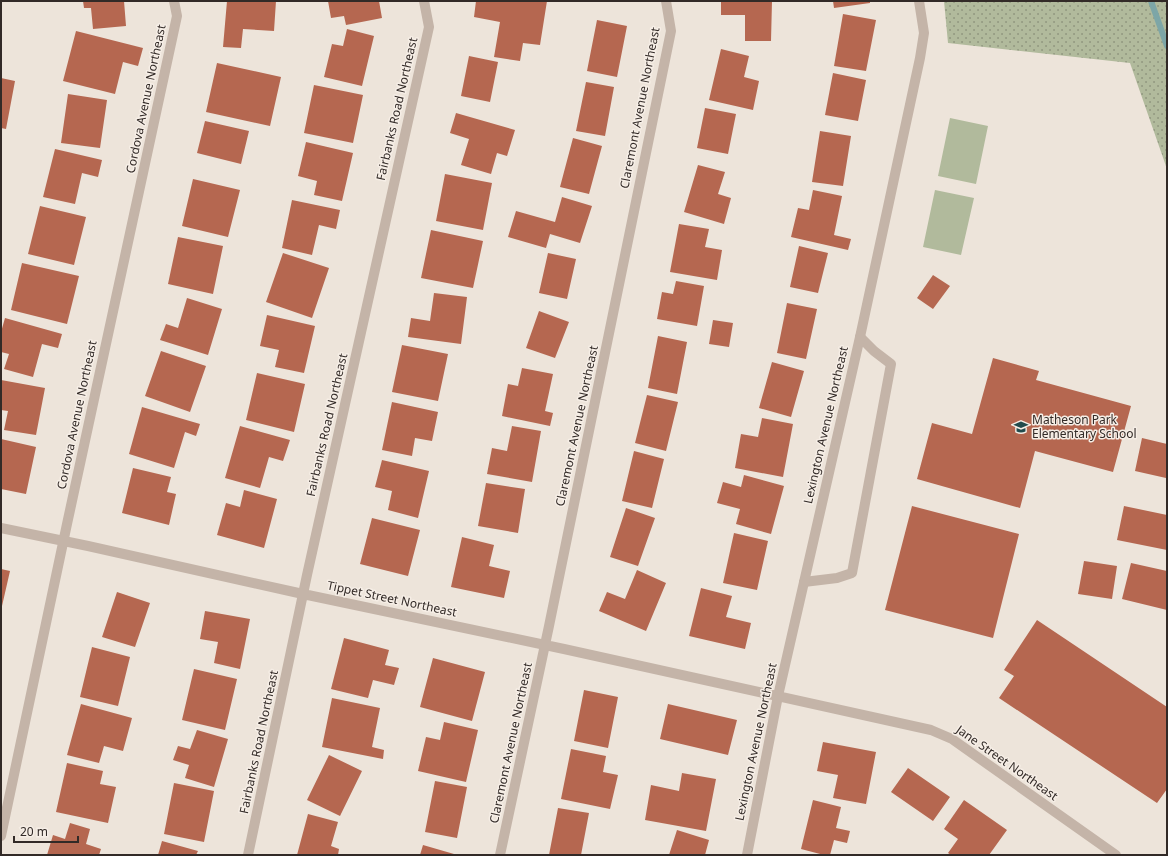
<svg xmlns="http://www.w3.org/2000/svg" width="1168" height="856" viewBox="0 0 1168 856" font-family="'Noto Sans',sans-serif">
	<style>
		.grass { fill: #b1ba9c }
		.park { fill: url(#park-dots) }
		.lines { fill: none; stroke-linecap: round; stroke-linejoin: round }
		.stream { stroke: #7da6a7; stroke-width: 6 }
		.building { fill: #b56750 }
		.service { stroke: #c4b4a8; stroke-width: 10 }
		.minor { stroke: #c4b4a8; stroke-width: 10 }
		.labels { text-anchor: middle; stroke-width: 3; stroke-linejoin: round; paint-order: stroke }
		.street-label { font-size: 12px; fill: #322a27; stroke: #f6eee6 }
		.poi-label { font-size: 12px; fill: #322a27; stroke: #f6eee6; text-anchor: start }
	</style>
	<defs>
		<pattern id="park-dots" width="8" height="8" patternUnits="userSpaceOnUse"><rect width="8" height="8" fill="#b1ba9c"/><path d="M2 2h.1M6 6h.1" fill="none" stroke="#91977f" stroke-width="1.8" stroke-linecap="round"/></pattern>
	</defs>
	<rect width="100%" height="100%" fill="#ede4da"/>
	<path class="grass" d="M950 118 988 126 976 184 938 176Z
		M935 190 974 198 961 255 923 247Z"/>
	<path class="park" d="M944 1H1167V169L1130 63 948 43Z"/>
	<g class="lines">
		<path class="stream" d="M1151 1 1167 46"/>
	</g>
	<path class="building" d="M83 1H124L126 26 93 29 91 8H84Z
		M227 1H276L274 31 243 29 241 48 223 47Z
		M328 1H379L382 18 346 25 344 16 331 18Z
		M476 1H547L540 45 523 43 520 61 494 57 500 22 474 17Z
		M721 1H772L771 41H745V15H721Z
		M833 1H870V3L834 8Z
		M843 14 876 20 866 71 834 66Z
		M597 20 627 26 617 77 587 71Z
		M347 29 374 36 362 86 324 77 332 44 343 46Z
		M76 31 143 48 138 66 123 62 115 94 63 81Z
		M721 49 749 56 744 77 759 81 753 110 709 100Z
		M469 56 498 62 490 102 461 96Z
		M217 63 281 77 270 126 206 112Z
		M833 73 866 80 858 121 825 115Z
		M1 78 15 81 6 129 1 128Z
		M586 82 614 87 605 136 576 131Z
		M314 85 363 95 353 143 304 133Z
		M68 94 107 100 100 148 61 143Z
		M705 108 736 114 728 154 697 148Z
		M456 113 515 130 507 156 497 153 491 174 461 165 469 139 450 133Z
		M205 121 249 131 241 164 197 153Z
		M820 131 851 136 843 186 812 182Z
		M573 138 602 146 589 194 560 187Z
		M306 142 353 153 342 201 314 195 317 181 298 176Z
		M55 149 102 160 98 177 82 173 75 204 43 197Z
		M698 165 725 172 718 194 731 198 724 224 684 212Z
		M445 174 492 183 483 230 436 221Z
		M193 179 240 190 228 237 182 226Z
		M813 190 842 196 834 235 851 239 848 250 791 237 798 208 809 210Z
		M562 197 592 206 580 243 550 234 546 248 508 237 516 211 555 222Z
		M292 200 340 210 336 229 319 225 312 255 282 248Z
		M40 206 86 217 74 265 28 254Z
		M679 224 709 229 705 247 722 250 717 280 670 272Z
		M431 230 483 241 473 288 421 278Z
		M178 237 223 246 213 294 168 284Z
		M799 246 828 253 818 293 790 287Z
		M283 253 329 268 312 318 266 302Z
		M548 253 576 259 567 299 539 293Z
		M22 263 79 276 67 324 11 310Z
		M933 275 950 286 933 309 917 298Z
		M676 281 704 286 697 326 657 319 662 292 673 294Z
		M434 293 467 297 461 344 408 337 411 318 430 321Z
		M187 298 222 309 208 355 160 340 166 324 178 328Z
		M787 303 817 309 806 359 777 353Z
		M539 311 569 322 555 358 526 348Z
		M267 315 315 326 304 373 275 367 279 350 260 346Z
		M5 318 62 334 58 348 42 344 33 377 4 369 9 354 1 352V332Z
		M713 320 733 323 729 347 709 344Z
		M658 336 687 342 677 394 648 388Z
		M402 345 448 354 438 401 392 392Z
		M161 351 206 366 190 412 145 396Z
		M993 358 1039 371 1036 380 1131 406 1113 472 1035 451 1020 508 917 479 932 423 972 434Z
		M772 362 804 371 791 417 759 408Z
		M522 368 553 374 545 411 553 413 550 426 502 416 508 384 518 386Z
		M257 373 305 384 294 432 246 420Z
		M1 380 45 388 36 435 4 430 8 411 1 410Z
		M647 395 678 402 666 451 635 443Z
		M392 402 438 412 432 441 415 438 412 456 382 450Z
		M142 407 200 424 196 436 185 432 174 468 129 454Z
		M762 418 793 424 783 477 735 468 741 434 758 437Z
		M240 426 290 440 283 461 269 457 260 488 225 478Z
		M512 426 541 431 532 482 487 474 492 448 507 451Z
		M1142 438 1167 444V472L1166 478 1135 471Z
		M1 439 36 447 26 494 1 489Z
		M634 451 664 459 652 508 622 501Z
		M382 460 429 471 418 518 388 510 392 491 375 487Z
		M133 468 171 477 167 492 176 494 169 525 122 513Z
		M744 475 784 486 771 534 736 524 740 509 717 503 723 482 741 487Z
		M486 483 525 489 518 533 478 526Z
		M244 490 277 499 264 548 217 535 226 503 240 507Z
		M912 506 1019 534 993 638 885 610Z
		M1124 506 1167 515V550L1117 540Z
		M626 508 655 518 638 566 610 557Z
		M372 518 420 530 408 576 360 564Z
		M734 533 768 541 757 590 723 583Z
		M462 537 494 545 489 566 510 571 504 598 451 587Z
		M1084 561 1117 566 1112 599 1078 594Z
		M1131 563 1167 571V610L1122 599Z
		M1 569 10 571 2 606H1Z
		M637 570 666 583 646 631 599 611 607 592 625 599Z
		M701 588 732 596 726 617 751 623 745 649 689 636Z
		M117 592 150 603 135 647 102 637Z
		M205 611 250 619 240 669 214 663 218 642 200 639Z
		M1037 620 1167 707V789L1157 803 999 698 1014 676 1004 670Z
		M344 638 389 650 385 665 399 668 394 685 373 680 368 698 331 689Z
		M92 647 130 657 118 706 80 697Z
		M433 658 485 672 472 721 420 707Z
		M194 669 237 679 225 730 182 720Z
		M584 690 618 697 608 748 574 741Z
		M332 698 380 708 372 747 384 750 383 759 322 747Z
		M81 704 132 718 123 751 104 746 99 763 67 755Z
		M668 704 737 720 728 755 660 739Z
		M444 722 478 730 466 782 418 771 426 737 440 740Z
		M197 730 228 739 214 787 185 778 189 765 173 760 178 746 190 749Z
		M823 742 876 752 866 804 833 798 838 775 817 771Z
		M571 749 606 756 603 772 618 775 610 809 561 799Z
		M329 755 362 771 340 816 307 800Z
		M67 763 103 771 100 784 116 787 108 823 56 812Z
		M908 768 950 797 933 821 891 792Z
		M682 773 716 779 706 831 645 820 651 785 679 791Z
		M435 781 467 787 457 838 425 832Z
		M174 783 214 791 204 842 164 834Z
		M813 800 841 807 836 828 850 831 847 843 834 840 830 855H824L801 849Z
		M964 800 1007 830 989 855H951L948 853 958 839 944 829Z
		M558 808 589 813 581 855H549Z
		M308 814 338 822 331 846 339 849 338 855H297Z
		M70 823 90 829 86 844 101 849 99 855H47L53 835 65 839Z
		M677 830 709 840 705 855H669Z
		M162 841 198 851 196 855H158Z
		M423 845 454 854 453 855H420Z"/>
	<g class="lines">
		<path class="service" d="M804 582 837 578 852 573 891 364 874 351 860 337"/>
		<path class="minor" d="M1 528 88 546 303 594 564 649 931 730 952 739 1116 855
			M1 836 67 524 177 16 174 1
			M248 855 307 575 429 27 424 1
			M500 855 549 626 671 31 666 1
			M747 855 778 696 860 337 920 58 924 33 919 1"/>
	</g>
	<defs>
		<symbol id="school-bare" viewBox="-9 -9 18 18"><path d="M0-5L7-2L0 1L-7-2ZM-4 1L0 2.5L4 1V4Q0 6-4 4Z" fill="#224b4d" stroke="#f6eee6" stroke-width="2.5" paint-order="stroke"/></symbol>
	</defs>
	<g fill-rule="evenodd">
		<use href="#school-bare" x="1011" y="417" width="20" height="20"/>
	</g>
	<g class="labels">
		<g class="street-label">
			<text transform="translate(146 99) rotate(-78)" y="4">Cordova Avenue Northeast</text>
			<text transform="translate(640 108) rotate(-79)" y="4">Claremont Avenue Northeast</text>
			<text transform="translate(397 109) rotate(-77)" y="4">Fairbanks Road Northeast</text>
			<text transform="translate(77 415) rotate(-78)" y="4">Cordova Avenue Northeast</text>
			<text transform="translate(327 425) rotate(-77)" y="4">Fairbanks Road Northeast</text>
			<text transform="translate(826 425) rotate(-77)" y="4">Lexington Avenue Northeast</text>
			<text transform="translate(577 426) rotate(-78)" y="4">Claremont Avenue Northeast</text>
			<text transform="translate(392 599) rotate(12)" y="4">Tippet Street Northeast</text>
			<text transform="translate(259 742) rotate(-78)" y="4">Fairbanks Road Northeast</text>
			<text transform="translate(756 742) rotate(-78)" y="4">Lexington Avenue Northeast</text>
			<text transform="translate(511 743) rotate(-78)" y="4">Claremont Avenue Northeast</text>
			<text transform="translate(1007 763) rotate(35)" y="4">Jane Street Northeast</text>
		</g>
		<g class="poi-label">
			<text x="1032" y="424">Matheson Park<tspan x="1032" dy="14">Elementary School</tspan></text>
		</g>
	</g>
	<rect width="1168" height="856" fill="none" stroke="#322a27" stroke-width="4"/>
	<path d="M14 836v6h64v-6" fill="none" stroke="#322a27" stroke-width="2"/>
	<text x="20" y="836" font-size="12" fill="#322a27" stroke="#f6eee6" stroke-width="3" paint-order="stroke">20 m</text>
</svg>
